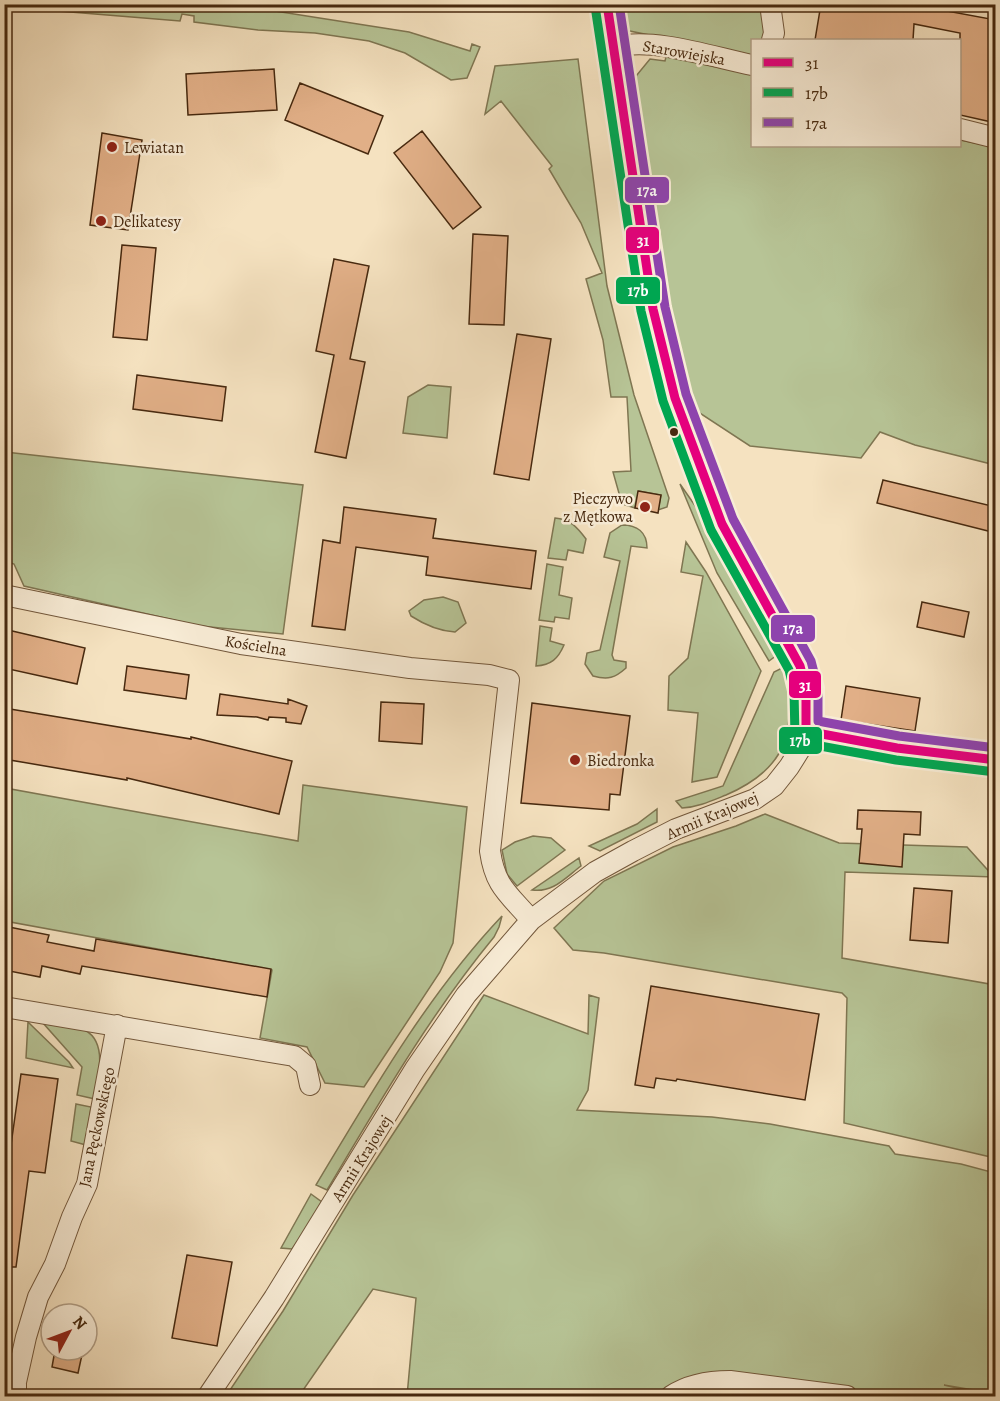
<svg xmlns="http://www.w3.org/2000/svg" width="1000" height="1401" viewBox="0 0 1000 1401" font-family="Alegreya,serif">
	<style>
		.green { fill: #b7c496; stroke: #7f7652; stroke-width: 1.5 }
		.building { fill: #e1af87; stroke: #47290f; stroke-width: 1.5 }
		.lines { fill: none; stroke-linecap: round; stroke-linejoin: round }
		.minor-casing { stroke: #72573b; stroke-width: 22 }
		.minor { stroke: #f8ecd6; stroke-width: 20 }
		.bus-1-casing { stroke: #f8ecd6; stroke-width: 14 }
		.bus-2-casing { stroke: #f8ecd6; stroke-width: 14 }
		.bus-3-casing { stroke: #f8ecd6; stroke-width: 14 }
		.bus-1 { stroke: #e5007d; stroke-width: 9 }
		.bus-2 { stroke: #00a651; stroke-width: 9 }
		.bus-3 { stroke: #8e44ad; stroke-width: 9 }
		.poi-dot { fill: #8f2418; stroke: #f8ecd6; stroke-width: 2 }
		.bus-dot { fill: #47290f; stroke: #f8ecd6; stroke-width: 2 }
		.labels { text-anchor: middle; stroke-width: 5; stroke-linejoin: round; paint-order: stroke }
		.street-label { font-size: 16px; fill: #47290f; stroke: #f8ecd6 }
		.poi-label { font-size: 16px; fill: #47290f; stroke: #f8ecd6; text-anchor: start }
		.line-badge { stroke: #f8ecd6; stroke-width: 2 }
		.badge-label { font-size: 16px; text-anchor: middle; font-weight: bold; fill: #fff }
	</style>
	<rect width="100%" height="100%" fill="#f5e2c0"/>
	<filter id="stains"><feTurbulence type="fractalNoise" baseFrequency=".00333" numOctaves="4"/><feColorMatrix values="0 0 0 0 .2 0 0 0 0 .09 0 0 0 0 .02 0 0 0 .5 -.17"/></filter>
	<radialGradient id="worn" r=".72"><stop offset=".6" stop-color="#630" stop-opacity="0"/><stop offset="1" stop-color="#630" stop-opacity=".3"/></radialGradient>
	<path class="green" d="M38 5H236L409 32 470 51 472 44 480 47 467 78 451 80 405 53 369 41 315 33 258 30 194 22V16L182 14 180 21 46 10Z
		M620 5H761L765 27 763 40H752V56L625 30Z
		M666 57 752 74V146H960V140L995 147V465L915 445 880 432 861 458 750 446 692 408 662 329 632 81 650 59 665 61Z
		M578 59 607 286 634 395 669 498 667 507 658 510 661 495 639 491 635 508 622 504 613 472 631 471 627 397H611L603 340 586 279 602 273 581 223 549 169 552 166 501 101 485 114 495 66Z
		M428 385 451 387 447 438 403 433 408 397Z
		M5 452 303 485 283 634 200 626 24 586 14 564 5 561Z
		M680 484 696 507 727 569 777 655 769 661 717 573Z
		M555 518C570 519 577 527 586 539L583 553 568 550 566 560 548 558Z
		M622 525C637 525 647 532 647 548L631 546 612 655 614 660 626 662V668C615 678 608 680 593 676L585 664 587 653 600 650 620 561 604 557 610 533Z
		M686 542 706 572 761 671 717 777 692 782 698 713 668 710 669 676 688 658 703 576 681 572Z
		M547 564 563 567 559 595 572 598 569 619 555 617 554 622 539 620Z
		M443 597 458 602 466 623 455 632C438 631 425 625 411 616L409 611 424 600Z
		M540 626 552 628 550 641 564 645C558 659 551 665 536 666Z
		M784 667C797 729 789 768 726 795 711 801 698 807 682 808L676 801 723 786 774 672Z
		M303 785 467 807 453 943 440 972 364 1087 325 1083 307 1047 260 1038 272 970 5 921 4 892 8 868 5 788 298 841Z
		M657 809V822L600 851 589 846 637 824Z
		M765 814 839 843 967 847 994 877 845 872 842 958 995 985V1158L844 1123 847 998 842 993 604 953 573 950 554 928 604 881 673 847 736 826Z
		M533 836 551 838 565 850 517 886 507 874 502 850 515 842Z
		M579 858 581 866C565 878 553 893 532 890Z
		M502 916 499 927 494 937C429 1016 379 1103 327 1190L316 1185C371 1093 428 994 502 916Z
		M484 995 588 1034 589 995 599 998 588 1090 577 1110 712 1117 770 1124 889 1146 895 1154 961 1164 995 1173 996 1371 991 1393 944 1385 991 1396H899L789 1383 686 1381 661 1396H407L416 1298 373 1289 299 1396H226L283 1311 353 1195Z
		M28 1022 69 1062 73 1068 26 1058Z
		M43 1023C55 1025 70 1025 82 1029 109 1039 98 1078 95 1099L77 1095 82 1067Z
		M76 1104 91 1107 86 1145 71 1141Z
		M311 1194 326 1205 292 1249 281 1248Z"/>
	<path class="building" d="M821 4H909L996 20V123L960 115V33L914 24 913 40H815Z
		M274 69 277 110 188 115 186 74Z
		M300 83 383 116 368 154 285 120Z
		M422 131 481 207 453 229 394 153Z
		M102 133 142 140 128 230 90 225Z
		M473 234 508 236 504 325 469 324Z
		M122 245 156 248 147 340 113 337Z
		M334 259 369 266 350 359 365 362 346 458 315 452 334 355 316 351Z
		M517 334 551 339 529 480 494 474Z
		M137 375 226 387 222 421 133 409Z
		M883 480 996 507V533L877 503Z
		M638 491 661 495 658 513 635 508Z
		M344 507 436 519 433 538 536 551 531 589 426 575 428 557 356 547 345 630 312 626 323 540 340 543Z
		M922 602 969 612 964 637 917 627Z
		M8 630 85 648 77 684 4 668V644Z
		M127 666 189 675 186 699 124 690Z
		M846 686 920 698 915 731 841 720Z
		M220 694 288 704V699L307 706 301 724 286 722V718L269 717 268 720 257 717 217 715Z
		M381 702 424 704 422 744 379 741Z
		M532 703 630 716 620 795 610 794 609 810 521 803Z
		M4 708 191 739V737L292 761 279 814 127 778V780L4 759Z
		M858 810 921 812 920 835 904 834 902 867 859 863 862 829H857Z
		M914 888 952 891 948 943 910 940Z
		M4 926 49 935 47 942 94 951 96 939 271 969 267 997 82 966 80 974 42 966 40 977 4 970Z
		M651 986 819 1014 805 1100 677 1079 676 1081 656 1078 654 1088 635 1085Z
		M21 1074 58 1079 45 1173 29 1171 16 1267H4V1166H8Z
		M187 1255 232 1262 217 1346 172 1338Z
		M55 1350H83L78 1373 52 1367Z"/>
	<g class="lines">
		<defs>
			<path id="minor" d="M770 4 774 33 772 40
				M615 47C653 37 713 57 752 65
				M960 129 996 138
				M4 595 241 644 410 668 489 675 509 680 490 851C495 887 509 894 531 920
				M806 731 897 748 996 760
				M4 1007 294 1056 306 1066 310 1085
				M16 1396V1382L26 1337 38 1297 55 1264 72 1217 87 1184 117 1025
				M208 1396 274 1298 415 1069 466 995 531 920 595 872 633 851 676 829 755 799 774 786 789 767 799 751 806 731V689L800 666 722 524 675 398 653 309 615 47 607 4
				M671 1396C689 1384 709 1381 730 1381L847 1396"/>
		</defs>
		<use href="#minor" class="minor-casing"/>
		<use href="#minor" class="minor"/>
		<defs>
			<path id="bus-1" d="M607 4 653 309 675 398 722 524 800 666 806 689V731L897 748 996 760"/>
			<path id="bus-2" d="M595 6 641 311 663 401 711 530 789 670 794 691 795 737 804 743 896 760 995 772"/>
			<path id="bus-3" d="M619 4 665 307 686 394 733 519 811 661 818 688V721L899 736 996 748"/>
		</defs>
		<use href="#bus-1" class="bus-1-casing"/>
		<use href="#bus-2" class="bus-2-casing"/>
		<use href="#bus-3" class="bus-3-casing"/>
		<use href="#bus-1" class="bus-1"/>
		<use href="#bus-2" class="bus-2"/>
		<use href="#bus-3" class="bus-3"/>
	</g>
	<g class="poi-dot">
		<circle cx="112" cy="147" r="6"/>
		<circle cx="101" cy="221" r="6"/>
		<circle cx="645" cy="507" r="6"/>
		<circle cx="575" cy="760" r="6"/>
	</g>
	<circle class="bus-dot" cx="674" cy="432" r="5"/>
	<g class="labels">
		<g class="street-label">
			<text transform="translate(684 52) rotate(10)" y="6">Starowiejska</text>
			<text transform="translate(256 645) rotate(9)" y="6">Kościelna</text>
			<text transform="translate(712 815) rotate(-23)" y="6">Armii Krajowej</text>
			<text transform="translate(96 1127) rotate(-78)" y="6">Jana Pęckowskiego</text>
			<text transform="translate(361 1158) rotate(-58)" y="6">Armii Krajowej</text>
		</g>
		<g class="poi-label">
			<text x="124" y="153">Lewiatan</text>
			<text x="113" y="227">Delikatesy</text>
			<text x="633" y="504" text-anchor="end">Pieczywo<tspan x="633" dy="18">z Mętkowa</tspan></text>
			<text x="587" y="766">Biedronka</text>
		</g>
	</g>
	<g class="line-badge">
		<rect x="624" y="176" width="46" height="28" rx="6" fill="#8e44ad"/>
		<rect x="625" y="226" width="35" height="28" rx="6" fill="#e5007d"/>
		<rect x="615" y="276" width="46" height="29" rx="6" fill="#00a651"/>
		<rect x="770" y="614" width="46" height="29" rx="6" fill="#8e44ad"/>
		<rect x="788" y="670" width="34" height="29" rx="6" fill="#e5007d"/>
		<rect x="778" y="726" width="45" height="29" rx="6" fill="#00a651"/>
	</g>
	<g class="badge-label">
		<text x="647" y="196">17a</text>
		<text x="643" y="246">31</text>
		<text x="638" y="296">17b</text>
		<text x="793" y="634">17a</text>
		<text x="805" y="691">31</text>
		<text x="800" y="746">17b</text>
	</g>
	<rect width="1000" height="1401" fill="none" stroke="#f5e2c0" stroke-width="24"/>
	<rect x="6" y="6" width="988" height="1389" fill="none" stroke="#47290f" stroke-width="3"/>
	<rect x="12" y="12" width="976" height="1377" fill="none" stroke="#47290f" stroke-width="1.5"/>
	<rect x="751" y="39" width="210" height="108" fill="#f8ecd6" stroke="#b19e86" stroke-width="1.5"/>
	<rect x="763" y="58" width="30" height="9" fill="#e5007d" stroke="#b19e86" stroke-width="1.5"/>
	<text x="805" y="69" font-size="18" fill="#47290f">31</text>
	<rect x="763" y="88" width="30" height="9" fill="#00a651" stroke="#b19e86" stroke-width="1.5"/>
	<text x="805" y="99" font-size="18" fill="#47290f">17b</text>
	<rect x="763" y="118" width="30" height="9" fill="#8e44ad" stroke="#b19e86" stroke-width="1.5"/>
	<text x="805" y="129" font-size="18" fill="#47290f">17a</text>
	<g transform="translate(69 1332) rotate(49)"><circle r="28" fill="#f8ecd6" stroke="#b19e86" stroke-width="1.5"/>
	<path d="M0-4.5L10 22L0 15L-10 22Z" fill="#8f2418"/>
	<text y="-9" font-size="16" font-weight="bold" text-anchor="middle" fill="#47290f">N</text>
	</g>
	<rect width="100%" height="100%" filter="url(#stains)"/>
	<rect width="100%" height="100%" fill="url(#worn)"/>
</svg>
